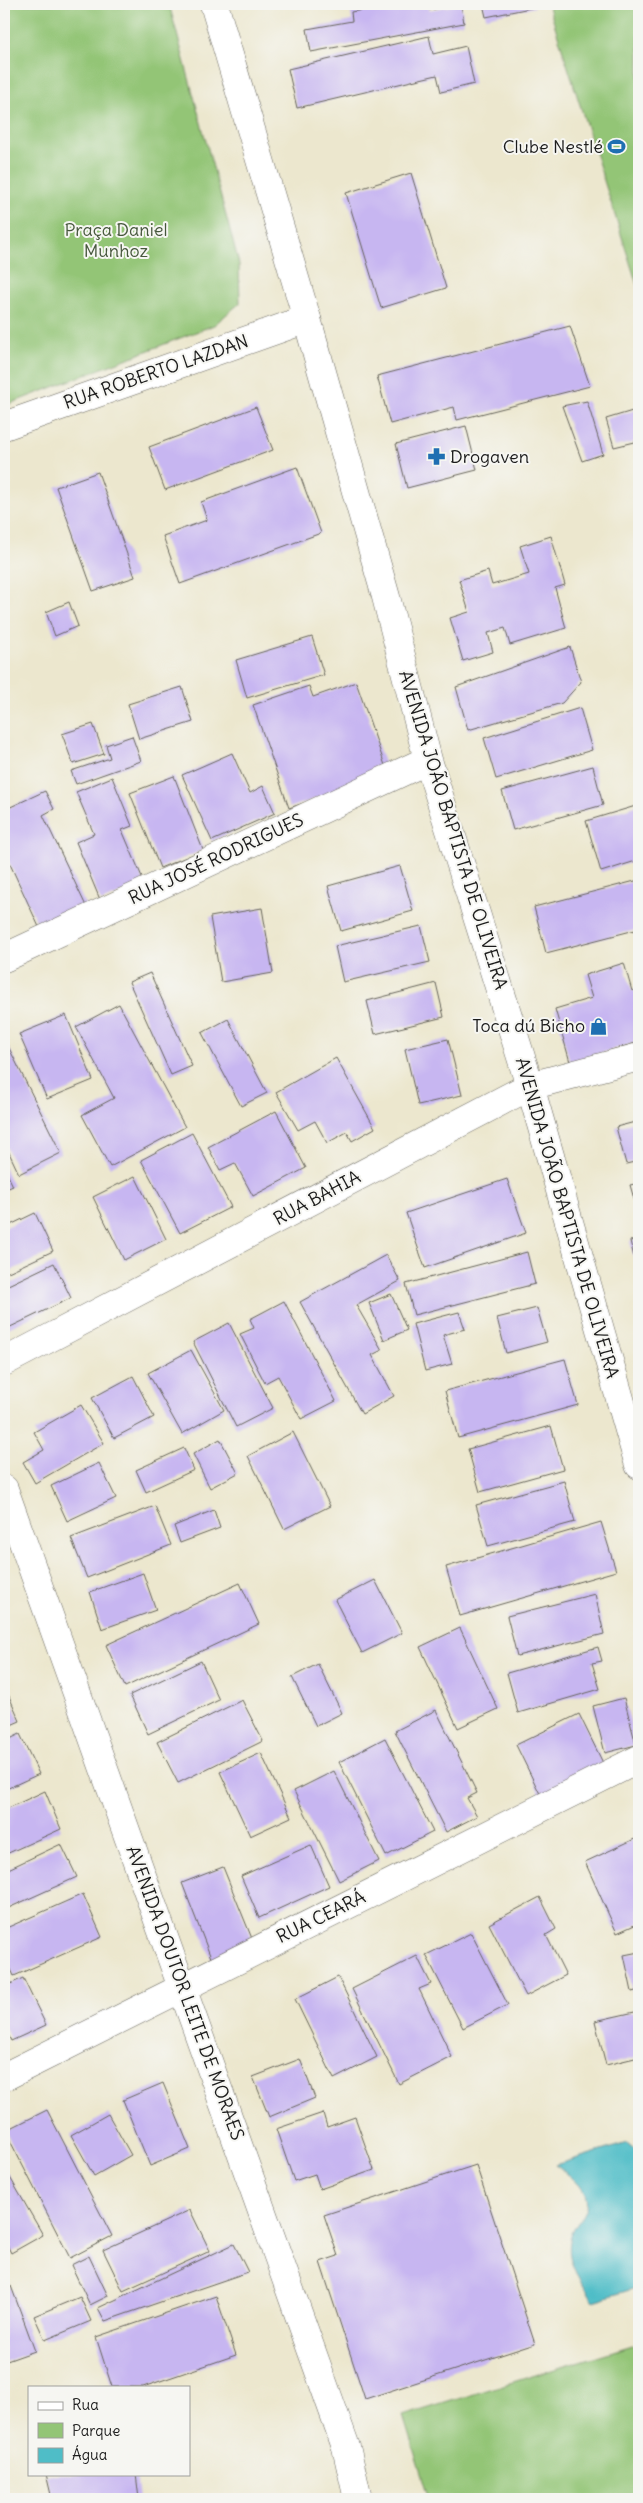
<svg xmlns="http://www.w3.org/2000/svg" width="643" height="2503" viewBox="0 0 643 2503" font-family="Delius,sans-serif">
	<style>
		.green { fill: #93c576; stroke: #587049 }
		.water { fill: #4fbdc7; stroke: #366c72 }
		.building { fill: #c7b6f1 }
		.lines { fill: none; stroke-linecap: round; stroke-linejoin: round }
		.minor-casing { stroke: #65635a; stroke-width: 29 }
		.major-casing { stroke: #65635a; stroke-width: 29 }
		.minor { stroke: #fff; stroke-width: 28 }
		.major { stroke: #fff; stroke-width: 28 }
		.labels { text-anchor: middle; stroke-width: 4; stroke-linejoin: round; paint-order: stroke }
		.poi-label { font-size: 18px; fill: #1c1c1c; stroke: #f6f6f2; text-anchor: end }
		.park-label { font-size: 18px; fill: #46573c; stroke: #f6f6f2 }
		.street-label { font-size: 18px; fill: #1c1c1c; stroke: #f6f6f2 }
	</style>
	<rect width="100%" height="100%" fill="#f6f6f2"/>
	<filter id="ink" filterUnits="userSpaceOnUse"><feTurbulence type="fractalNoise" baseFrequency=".02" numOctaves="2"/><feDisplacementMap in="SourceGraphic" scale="10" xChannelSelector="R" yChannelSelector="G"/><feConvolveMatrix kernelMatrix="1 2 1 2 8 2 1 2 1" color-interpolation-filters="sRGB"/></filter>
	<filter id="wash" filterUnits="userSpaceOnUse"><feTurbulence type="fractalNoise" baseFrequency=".0096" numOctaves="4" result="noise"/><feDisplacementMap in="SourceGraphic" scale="20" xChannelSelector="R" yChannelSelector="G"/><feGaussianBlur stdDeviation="1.12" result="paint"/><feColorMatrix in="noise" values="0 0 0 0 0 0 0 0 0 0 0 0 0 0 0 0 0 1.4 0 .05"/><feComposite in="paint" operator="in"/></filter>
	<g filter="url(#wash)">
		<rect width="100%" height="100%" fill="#ece7ce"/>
		<path class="green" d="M4 4H169L239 264 240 303 214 325 4 406Z
			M548 4H639V291Z
			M639 2343V2499H429L403 2416Z"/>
		<path class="water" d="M627 2143 639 2153V2287L594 2301C582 2283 566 2264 570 2241 571 2230 581 2220 585 2210 593 2190 568 2174 555 2165Z"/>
		<g id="blocks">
			<path class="building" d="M396 4H428L429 10 461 4 464 23 311 52 307 29 352 21 351 12Z
				M483 4H534L535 7 486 17Z
				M429 36 433 54 466 46 474 84 441 92 437 75 297 108 288 69Z
				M411 173 446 288 381 308 346 193Z
				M570 326 590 386 457 420 454 407 390 424 377 376Z
				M587 401 603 454 582 461 562 406Z
				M256 407 273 450 165 490 149 447Z
				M639 409V441L614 447 606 419Z
				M466 426 477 470 407 488 396 444Z
				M297 467 321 533 180 584 163 536 207 520 201 502Z
				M98 472 135 577 93 591 56 487Z
				M551 536 565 585 555 588 566 628 510 645 505 628 488 633 493 652 463 661 450 618 469 612 459 580 488 571 492 585 529 574 520 546Z
				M69 602 78 626 55 636 46 612Z
				M312 637 324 675 247 698 236 660Z
				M570 647 581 682 562 703 468 730 456 687Z
				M356 682 388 774 289 808 253 705 309 686 313 697Z
				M182 687 193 722 139 739 128 704Z
				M580 708 592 750 496 779 484 738Z
				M93 724 104 754 73 764 62 734Z
				M132 736 141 761 76 784 71 771 110 758 106 745Z
				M232 753 250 793 263 786 275 813 212 841 182 775Z
				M593 766 603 805 513 830 502 791Z
				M174 776 203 850 160 868 130 793Z
				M112 777 132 826 122 830 145 884 101 902 76 842 94 834 76 792Z
				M45 791 54 809 43 815 86 906 39 927 4 851V810Z
				M639 805V860L601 872 586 821Z
				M400 866 413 911 341 931 328 886Z
				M639 880V929L546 953 534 907Z
				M262 908 273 973 221 982 210 917Z
				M421 926 430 962 343 982 335 946Z
				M624 963 632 991 639 989V1042L570 1062 555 1009 592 998 585 975Z
				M150 973 192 1066 171 1075 129 982Z
				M436 983 444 1017 375 1034 367 1001Z
				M119 1004 185 1127 110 1167 82 1115 114 1098 76 1027Z
				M66 1015 93 1080 47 1099 19 1034Z
				M228 1019 267 1093 241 1106 202 1033Z
				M448 1039 462 1095 418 1105 405 1049Z
				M7 1044 61 1153 19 1174 4 1142V1045Z
				M336 1058 375 1128 352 1141 347 1132 327 1143 315 1121 298 1130 276 1092Z
				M276 1111 306 1168 253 1196 235 1163 220 1170 208 1147Z
				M639 1121V1161L626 1164 616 1127Z
				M192 1133 231 1207 180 1233 141 1160Z
				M4 1167 13 1186 4 1190Z
				M135 1176 166 1239 124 1260 93 1197Z
				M507 1179 526 1233 425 1268 406 1213Z
				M639 1183V1216L630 1185Z
				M35 1213 53 1251 4 1274V1228Z
				M639 1239V1277L630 1241Z
				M527 1252 535 1284 414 1315 406 1284Z
				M386 1255 400 1281 356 1305 382 1350 372 1355 394 1396 362 1414 300 1302Z
				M54 1263 71 1298 4 1330V1287Z
				M391 1294 407 1330 384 1340 369 1303Z
				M284 1301 336 1401 301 1419 278 1376 265 1383 240 1334 254 1328 250 1319Z
				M537 1308 547 1342 506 1353 497 1318Z
				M459 1312 465 1329 443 1335 452 1364 425 1371 413 1324Z
				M229 1323 273 1408 236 1427 193 1342Z
				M191 1350 224 1410 182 1434 148 1373Z
				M565 1359 578 1405 458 1438 445 1391Z
				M133 1376 154 1417 114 1438 92 1398Z
				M81 1405 104 1443 35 1483 23 1462 44 1450 34 1432Z
				M551 1426 563 1469 480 1492 468 1449Z
				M293 1432 330 1506 284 1529 248 1456Z
				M220 1439 238 1473 210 1488 193 1454Z
				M184 1448 194 1470 146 1492 136 1470Z
				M99 1463 116 1498 67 1521 51 1486Z
				M564 1481 575 1522 488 1546 476 1505Z
				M155 1506 171 1545 87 1578 71 1538Z
				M214 1510 220 1528 180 1543 174 1526Z
				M601 1522 616 1571 460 1616 446 1567Z
				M143 1573 156 1610 102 1629 90 1592Z
				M375 1580 402 1633 362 1653 335 1600Z
				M240 1583 259 1624 125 1687 106 1645Z
				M595 1594 604 1634 517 1656 507 1616Z
				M460 1628 498 1709 458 1728 420 1647Z
				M598 1647 602 1661 592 1663 600 1689 518 1713 507 1673Z
				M201 1661 219 1700 148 1734 130 1695Z
				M318 1664 342 1713 316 1726 292 1677Z
				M4 1685 20 1721 4 1728Z
				M624 1698 636 1745 605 1753 593 1706Z
				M242 1700 263 1741 178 1783 157 1742Z
				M436 1710 477 1793 467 1798 477 1816 446 1832 395 1731Z
				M579 1714 606 1769 543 1800 516 1745Z
				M20 1734 39 1774 4 1790V1742Z
				M385 1738 433 1832 386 1856 339 1762Z
				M261 1753 291 1817 250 1836 220 1772Z
				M334 1771 379 1861 339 1881 294 1791Z
				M45 1791 61 1829 4 1855V1810Z
				M639 1837V1923L617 1933 585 1862Z
				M61 1844 77 1877 4 1910V1871Z
				M311 1845 329 1886 259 1918 241 1876Z
				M223 1867 255 1946 213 1963 182 1883Z
				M83 1894 102 1937 14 1976 4 1954V1929Z
				M540 1897 556 1929 546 1935 566 1975 526 1996 489 1924Z
				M471 1933 508 2005 463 2028 426 1955Z
				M639 1952V1990L632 1992 624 1955Z
				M417 1956 431 1984 419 1989 452 2057 399 2084 352 1989Z
				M338 1977 377 2057 334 2079 295 1999Z
				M23 1978 46 2025 11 2041 4 2026V1987Z
				M639 2011V2057L606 2065 595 2021Z
				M300 2059 315 2098 269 2117 253 2077Z
				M163 2083 190 2149 150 2166 123 2100Z
				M47 2110 112 2236 70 2258 5 2131Z
				M323 2113 327 2127 355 2117 374 2170 320 2189 315 2174 294 2181 276 2129Z
				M108 2114 131 2155 94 2176 71 2135Z
				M476 2165 535 2344 365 2399 320 2262 338 2256 324 2215Z
				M4 2167 43 2235 11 2253 4 2239Z
				M190 2210 210 2251 123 2291 103 2250Z
				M234 2244 248 2272 105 2321 98 2308Z
				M89 2256 108 2296 90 2305 71 2265Z
				M11 2286 35 2351 4 2362V2289Z
				M216 2296 236 2355 143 2387H112L96 2337Z
				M80 2297 91 2321 45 2340 34 2316Z
				M46 2474H136L139 2499H52Z"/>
		</g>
	</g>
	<g filter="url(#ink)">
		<use href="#blocks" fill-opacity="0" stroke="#65635a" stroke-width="1"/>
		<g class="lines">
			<defs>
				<path id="minor" d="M307 319 386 597 428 760 530 1086 639 1465
					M4 958 428 760
					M4 1362 530 1086 639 1057
					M4 1489 346 2447 358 2499
					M4 2077 639 1759"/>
				<path id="major" d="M4 426 307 319 214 4"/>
			</defs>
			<use href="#minor" class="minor-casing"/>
			<use href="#major" class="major-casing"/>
			<use href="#minor" class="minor"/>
			<use href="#major" class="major"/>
		</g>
	</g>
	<defs>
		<symbol id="stadium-bare" viewBox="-9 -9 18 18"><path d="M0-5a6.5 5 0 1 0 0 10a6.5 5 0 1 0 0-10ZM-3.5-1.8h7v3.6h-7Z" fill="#1f6fb2" stroke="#f6f6f2" stroke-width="2.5" paint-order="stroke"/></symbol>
		<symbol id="pharmacy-bare" viewBox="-9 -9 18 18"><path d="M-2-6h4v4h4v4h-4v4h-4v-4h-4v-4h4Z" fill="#1f6fb2" stroke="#f6f6f2" stroke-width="2.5" paint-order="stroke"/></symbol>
		<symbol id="shop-bare" viewBox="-9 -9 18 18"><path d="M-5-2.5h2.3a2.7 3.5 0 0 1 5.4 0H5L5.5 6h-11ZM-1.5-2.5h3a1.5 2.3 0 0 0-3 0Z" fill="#1f6fb2" stroke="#f6f6f2" stroke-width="2.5" paint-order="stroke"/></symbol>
	</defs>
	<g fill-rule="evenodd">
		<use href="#stadium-bare" x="604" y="134" width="25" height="25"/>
		<use href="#pharmacy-bare" x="424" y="444" width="25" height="25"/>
		<use href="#shop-bare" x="586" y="1014" width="25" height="25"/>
	</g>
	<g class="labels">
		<g class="poi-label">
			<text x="603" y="153">Clube Nestlé</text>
			<text x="450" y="463" text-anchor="start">Drogaven</text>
			<text x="585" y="1032">Toca dú Bicho</text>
		</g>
		<g class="park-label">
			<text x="116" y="236">Praça Daniel<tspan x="116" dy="21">Munhoz</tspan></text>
		</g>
		<g class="street-label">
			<text transform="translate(156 372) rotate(-19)" y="6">RUA ROBERTO LAZDAN</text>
			<text transform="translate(453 830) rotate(73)" y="6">AVENIDA JOÃO BAPTISTA DE OLIVEIRA</text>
			<text transform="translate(216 859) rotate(-25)" y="6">RUA JOSÉ RODRIGUES</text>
			<text transform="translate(317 1198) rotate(-28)" y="6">RUA BAHIA</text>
			<text transform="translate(567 1218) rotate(74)" y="6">AVENIDA JOÃO BAPTISTA DE OLIVEIRA</text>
			<text transform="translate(321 1917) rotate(-26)" y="6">RUA CEARÁ</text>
			<text transform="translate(185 1993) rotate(70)" y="6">AVENIDA DOUTOR LEITE DE MORAES</text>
		</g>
	</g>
	<rect width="643" height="2503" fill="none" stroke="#f6f6f2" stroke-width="20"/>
	<rect x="28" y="2386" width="162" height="90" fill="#f6f6f2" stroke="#9f9f9c"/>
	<rect x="38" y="2402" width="25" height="8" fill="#ffffff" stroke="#9f9f9c"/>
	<text x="72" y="2410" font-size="15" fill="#1c1c1c">Rua</text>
	<rect x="38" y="2423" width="25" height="15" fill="#93c576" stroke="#9f9f9c"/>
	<text x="72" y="2436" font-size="15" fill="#1c1c1c">Parque</text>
	<rect x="38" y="2448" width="25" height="15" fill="#4fbdc7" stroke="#9f9f9c"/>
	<text x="72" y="2460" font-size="15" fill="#1c1c1c">Água</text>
</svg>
